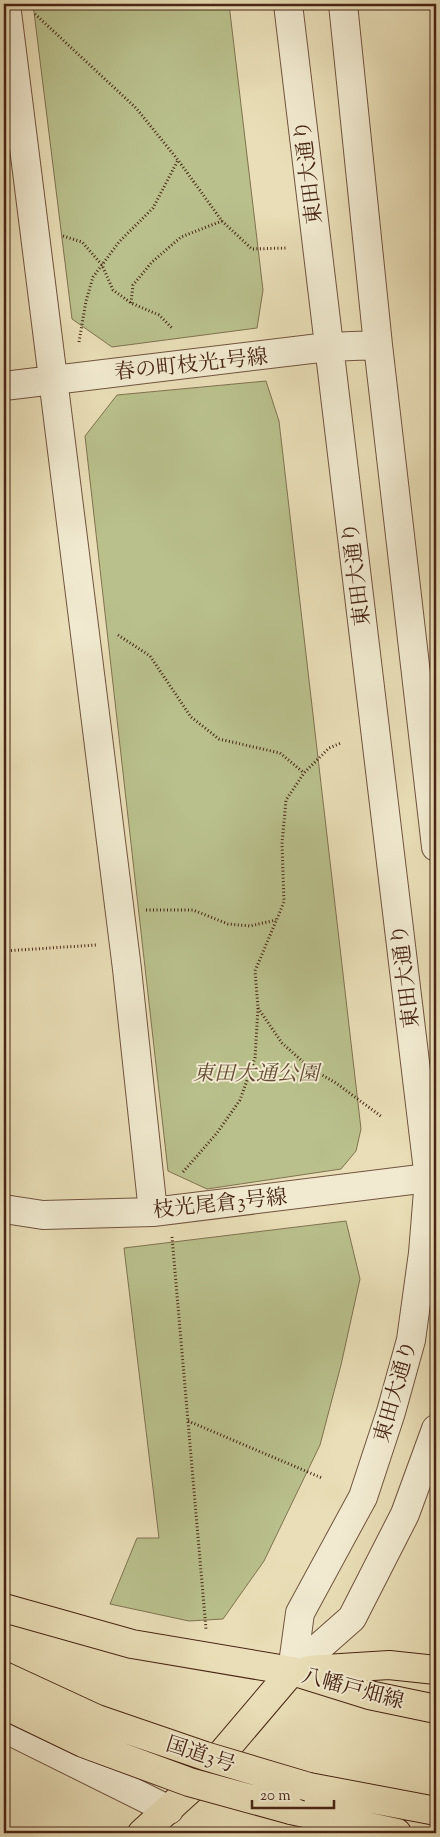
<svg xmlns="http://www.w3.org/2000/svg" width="440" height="1837" viewBox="0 0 440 1837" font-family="'Sorts Mill Goudy','Noto Serif JP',serif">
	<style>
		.green { fill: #b9c08c; stroke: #807250 }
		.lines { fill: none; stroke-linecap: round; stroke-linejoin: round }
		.minor-casing { stroke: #70533d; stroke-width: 30 }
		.major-casing { stroke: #482514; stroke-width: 30 }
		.highway-casing { stroke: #482514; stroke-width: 30 }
		.path { stroke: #482514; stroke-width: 3; stroke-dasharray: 1 2.5; stroke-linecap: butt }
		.minor { stroke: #f1ead0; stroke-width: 28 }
		.major { stroke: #e9deb7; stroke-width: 28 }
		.highway { stroke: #e9deb7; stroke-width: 28 }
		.highway-bridge-casing { stroke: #482514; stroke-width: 30; stroke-linecap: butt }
		.highway-bridge { stroke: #e9deb7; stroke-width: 28 }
		.labels { text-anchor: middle; stroke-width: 4; stroke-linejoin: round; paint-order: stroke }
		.street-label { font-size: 21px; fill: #482514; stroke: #f1ead0 }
		.park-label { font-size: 21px; font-style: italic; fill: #644c32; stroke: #f1ead0 }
	</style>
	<rect width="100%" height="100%" fill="#e9deb7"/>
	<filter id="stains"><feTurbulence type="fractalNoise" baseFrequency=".004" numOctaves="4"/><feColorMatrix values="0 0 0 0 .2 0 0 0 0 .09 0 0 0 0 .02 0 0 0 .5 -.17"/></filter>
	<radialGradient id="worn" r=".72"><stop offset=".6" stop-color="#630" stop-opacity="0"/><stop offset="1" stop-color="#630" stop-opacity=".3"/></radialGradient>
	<path class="green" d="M33 4H229L263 290 257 328 112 347 72 319Z
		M266 381 279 421 361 1129 356 1151 341 1169 207 1189 168 1171 85 436 117 395Z
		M346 1221 360 1279 341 1365 320 1445 264 1561 223 1619 189 1621 110 1604 137 1538H159L124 1248Z"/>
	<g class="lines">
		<defs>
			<path id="minor" d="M6 4 127 969 153 1212
				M288 4 429 1179 423 1253 411 1340 391 1412 363 1497 300 1613 292 1671
				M343 4 378 345 436 847
				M4 386 328 347 378 345
				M4 1209 43 1215 153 1212 436 1177
				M292 1671 352 1618 405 1514 436 1429
				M4 1728 169 1810"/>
			<path id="major" d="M309 1670 389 1665 436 1670
				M292 1671 369 1695 436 1709
				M142 1833 196 1784 292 1671"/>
			<path id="highway" d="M4 1608 132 1644 292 1671
				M309 1787 436 1811
				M291 1810 397 1833"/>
		</defs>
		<use href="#minor" class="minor-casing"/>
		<use href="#major" class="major-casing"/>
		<use href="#highway" class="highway-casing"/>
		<path class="path" d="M35 14 136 108 178 160 222 221 252 249 287 248
			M63 236 82 242 102 265 113 290 131 303 159 315 172 328
			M131 303 133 285 152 262 181 237 222 221
			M79 342 86 301 93 277 119 242 153 208 178 160
			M118 635 150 656 191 717 219 739 280 753 304 773
			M146 910H193L228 924 250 926 276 920
			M4 951 96 945
			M258 1008 282 1043 310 1068 336 1083 382 1117
			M183 1172 217 1133 240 1100 255 1058 258 1008 255 971 284 902 282 844 286 800 304 773 329 748 341 743
			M172 1237 206 1629
			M188 1421 322 1478"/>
		<use href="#minor" class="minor"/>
		<use href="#major" class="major"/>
		<use href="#highway" class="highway"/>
		<defs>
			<path id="highway-bridge" d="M4 1676 97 1719 205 1756 309 1787
				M4 1705 83 1743 189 1782 291 1810"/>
		</defs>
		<use href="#highway-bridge" class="highway-bridge-casing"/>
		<use href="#highway-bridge" class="highway-bridge"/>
	</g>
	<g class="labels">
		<g class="street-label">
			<text transform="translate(308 172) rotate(-97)" y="7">東田大通り</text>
			<text transform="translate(191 364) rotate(-6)" y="7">春の町枝光1号線</text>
			<text transform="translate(356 574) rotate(-97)" y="7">東田大通り</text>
			<text transform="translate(405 976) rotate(-97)" y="7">東田大通り</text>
			<text transform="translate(220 1203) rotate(-6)" y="7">枝光尾倉3号線</text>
			<text transform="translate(395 1391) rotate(-74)" y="7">東田大通り</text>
			<text transform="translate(353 1688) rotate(15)" y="7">八幡戸畑線</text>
			<text transform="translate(201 1754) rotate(18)" y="7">国道3号</text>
		</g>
		<g class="park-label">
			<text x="256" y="1080">東田大通公園</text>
		</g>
	</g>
	<rect width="440" height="1837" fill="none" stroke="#e9deb7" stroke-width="20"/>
	<rect x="5" y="5" width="430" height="1827" fill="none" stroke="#482514" stroke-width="2.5"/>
	<rect x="10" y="10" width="420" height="1817" fill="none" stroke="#482514"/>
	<path d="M252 1800v8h82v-8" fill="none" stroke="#482514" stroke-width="2.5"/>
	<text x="260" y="1800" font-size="15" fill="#482514" stroke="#f1ead0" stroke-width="4" paint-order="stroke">20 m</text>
	<rect width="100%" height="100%" filter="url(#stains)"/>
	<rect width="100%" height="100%" fill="url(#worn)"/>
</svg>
